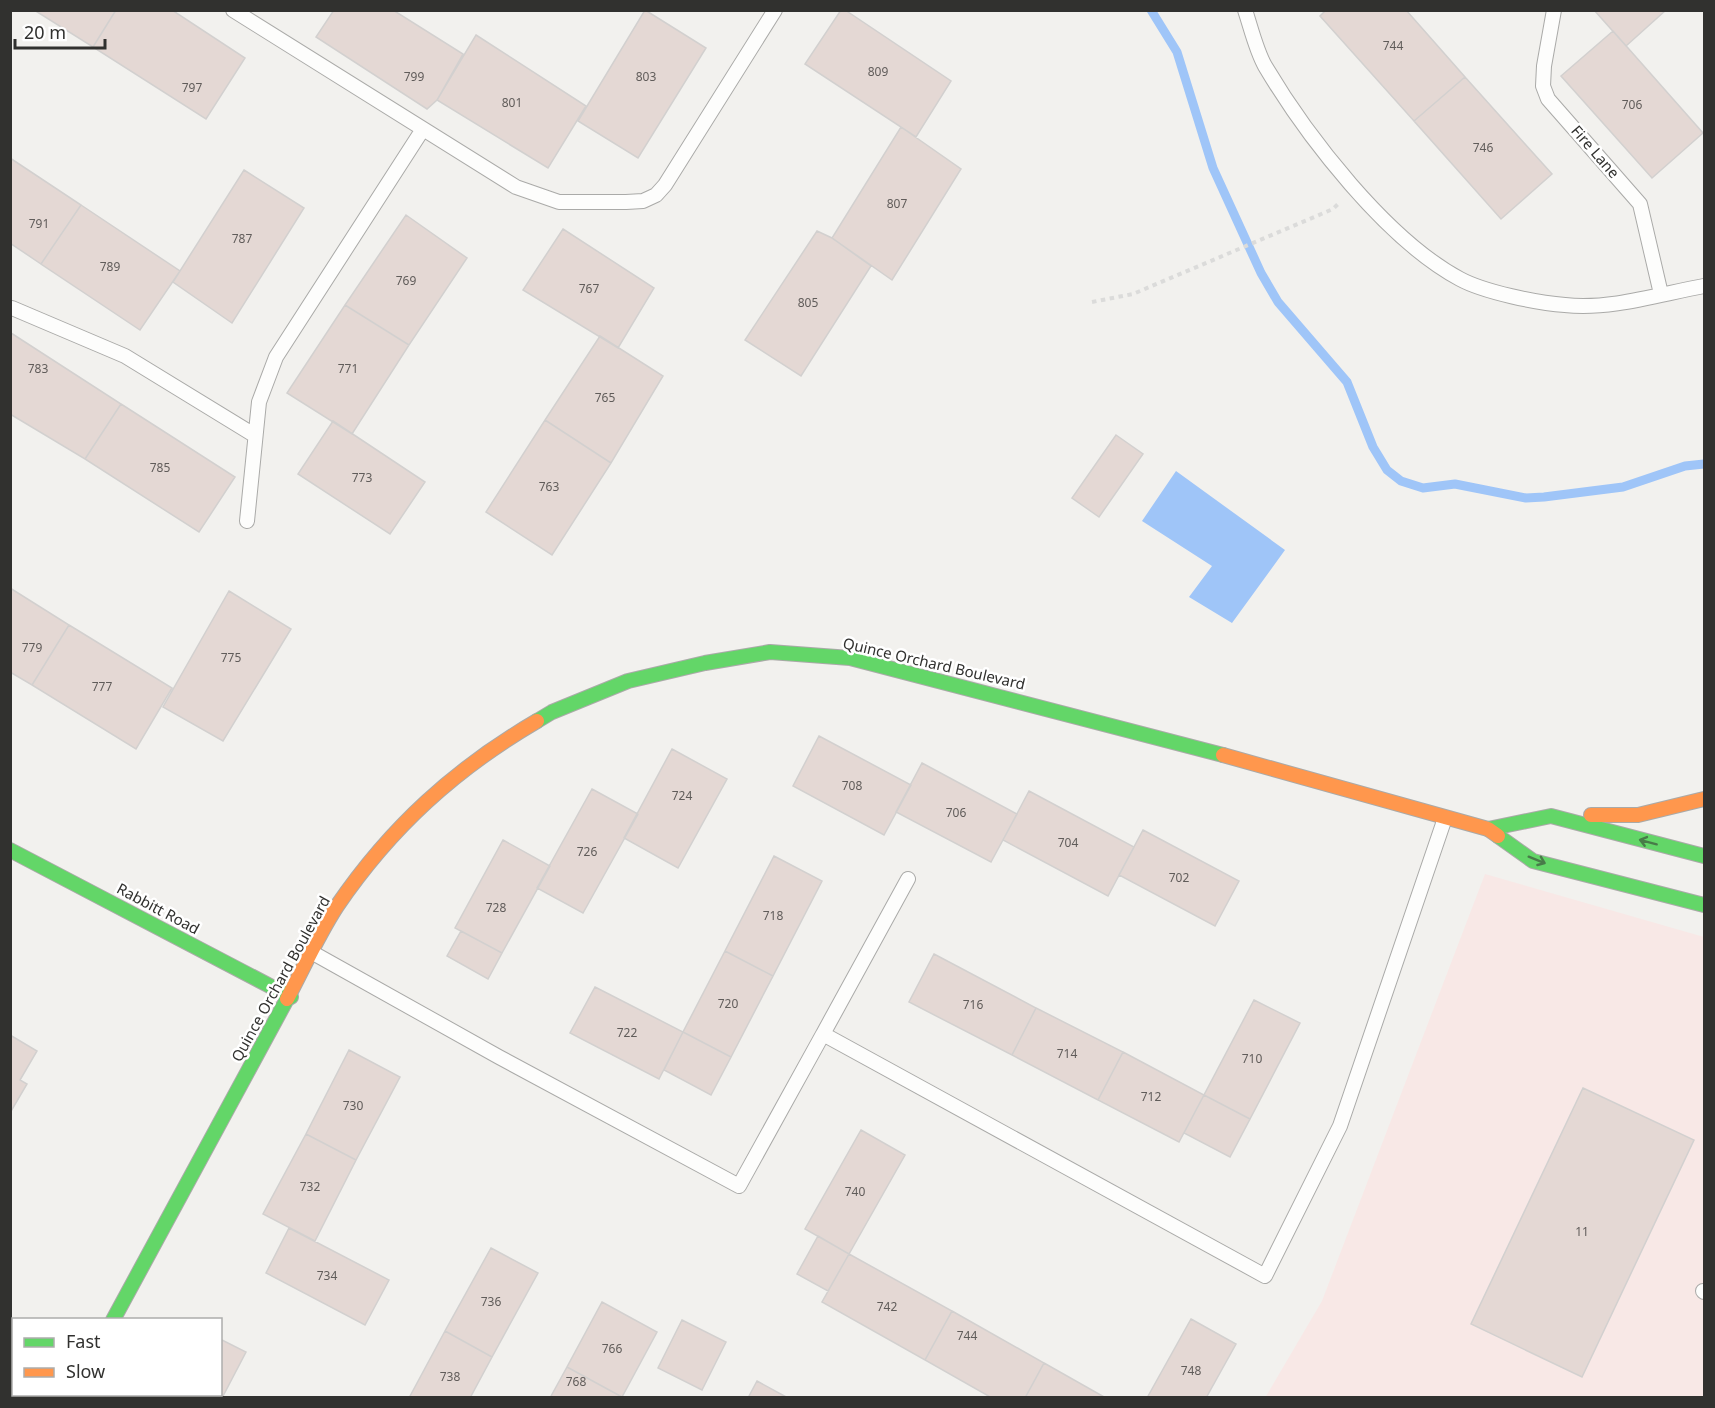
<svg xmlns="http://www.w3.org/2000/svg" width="1715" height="1408" viewBox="0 0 1715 1408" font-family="'Noto Sans',sans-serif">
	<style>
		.commercial { fill: #f8e8e6 }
		.water { fill: #9fc5f8 }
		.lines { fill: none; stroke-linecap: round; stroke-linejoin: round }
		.stream { stroke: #9fc5f8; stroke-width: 9 }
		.building { fill: #e4d8d4; stroke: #d2d0cf; stroke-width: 1.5 }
		.lane-casing { stroke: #aaaaa8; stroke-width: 16 }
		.fast-casing { stroke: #aaaaa8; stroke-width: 16 }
		.slow-casing { stroke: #aaaaa8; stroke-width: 16 }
		.path { stroke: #dbdbda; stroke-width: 4; stroke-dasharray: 4.5 4.5; stroke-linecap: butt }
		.lane { stroke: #fdfdfc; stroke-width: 14 }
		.fast { stroke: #63d668; stroke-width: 14 }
		.slow { stroke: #ff974d; stroke-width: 14 }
		.oneway { stroke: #487b49 }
		.labels { text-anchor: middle; stroke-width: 5; stroke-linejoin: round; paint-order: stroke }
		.number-label { font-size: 12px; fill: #605c5a }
		.street-label { font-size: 15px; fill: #31312f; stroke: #fff }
	</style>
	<rect width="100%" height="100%" fill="#f2f1ee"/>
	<path class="commercial" d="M1485 874 1704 937V1397L1265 1398 1322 1301Z"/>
	<path class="water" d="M1176 471 1285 550 1232 623 1189 597 1212 566 1142 521Z"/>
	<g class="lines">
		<path class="stream" d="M1151 10 1177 52 1213 168 1261 273 1278 302 1347 382 1373 447 1387 470 1401 481 1423 488 1455 484 1526 498 1544 497 1623 487 1685 466 1704 464"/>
	</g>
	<path class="building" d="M34 10H116L93 47Z
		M116 10H172L245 58 206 119 93 47Z
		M334 10H393L463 54 437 100 427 109 316 37Z
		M645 10 706 48 638 158 578 121Z
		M841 10H845L951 81 916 137 805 64Z
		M1326 10H1406L1465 77 1414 121 1320 16Z
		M1594 10H1666L1626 46Z
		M1613 31 1703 133 1652 178 1561 76Z
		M476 35 586 106 548 168 437 100Z
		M1465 77 1552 174 1501 219 1414 121Z
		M901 127 961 169 892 280 832 238Z
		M10 158 81 205 41 264 10 243Z
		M244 170 304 208 232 323 173 282Z
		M81 205 180 271 140 330 41 264Z
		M406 215 467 258 409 345 345 305Z
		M563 229 654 288 618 348 523 290Z
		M817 231 832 238 871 266 801 376 745 340Z
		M345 305 409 345 352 434 287 393Z
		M11 333 121 404 85 459 10 414Z
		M600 336 663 376 611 463 545 420Z
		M121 404 235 477 199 532 85 459Z
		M545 420 611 463 552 555 486 512Z
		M333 421 425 482 390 534 298 474Z
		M1116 435 1143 454 1099 517 1072 498Z
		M10 588 69 625 32 685 10 672Z
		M229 591 291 629 223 741 163 707Z
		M69 625 172 688 136 749 32 685Z
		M819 736 911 785 884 835 793 786Z
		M672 749 727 779 678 868 624 838Z
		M922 763 1017 814 991 862 896 812Z
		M592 789 638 814 583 913 537 888Z
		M1029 791 1134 847 1108 896 1003 840Z
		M1143 830 1239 881 1215 926 1119 875Z
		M503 840 550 866 502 953 455 928Z
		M774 856 822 881 773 976 725 951Z
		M461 931 502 953 488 979 447 956Z
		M725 951 773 976 731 1057 683 1032Z
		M934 954 1036 1008 1012 1055 909 1002Z
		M595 987 683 1032 659 1079 570 1033Z
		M1254 1000 1300 1023 1250 1119 1204 1095Z
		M1036 1008 1123 1052 1098 1100 1012 1055Z
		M683 1032 731 1057 711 1095 664 1070Z
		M10 1035 37 1051 20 1080 27 1084 10 1113Z
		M349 1050 400 1077 356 1160 306 1134Z
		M1123 1052 1204 1095 1179 1142 1098 1100Z
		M1583 1088 1694 1140 1582 1377 1471 1324Z
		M1204 1095 1250 1119 1230 1157 1184 1133Z
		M861 1130 905 1155 849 1254 805 1229Z
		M306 1134 356 1160 315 1241 263 1214Z
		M289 1228 389 1280 365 1325 266 1273Z
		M818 1236 849 1254 828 1291 797 1274Z
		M491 1248 538 1273 492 1357 445 1331Z
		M849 1254 952 1311 925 1360 822 1302Z
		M602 1302 657 1332 622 1397 567 1367Z
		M952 1311 1044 1363 1025 1398H992L925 1360Z
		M1191 1319 1236 1344 1206 1398H1147Z
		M682 1320 726 1342 702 1390 658 1368Z
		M445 1331 492 1357 470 1398H409Z
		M220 1339 246 1352 222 1398H161L163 1394H220Z
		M1044 1363 1106 1398H1025Z
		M567 1367 622 1397V1398H550Z
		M757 1381 788 1398H748Z"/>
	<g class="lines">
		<defs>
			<path id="lane" d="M233 10 516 187 559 202H626L643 201 656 195 665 185 775 10
				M1245 10C1251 28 1256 50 1265 66 1307 137 1387 240 1460 279 1484 292 1537 303 1565 305 1611 310 1660 294 1704 286
				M1554 10 1544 66 1543 86 1548 99 1640 204 1661 294
				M12 308 125 356 254 435
				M247 521 259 402 276 357 423 129
				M313 953 499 1057 739 1186 823 1034 1265 1276 1340 1126 1445 818
				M823 1034 908 879
				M1703 1291 1704 1292
				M10 1331 14 1332"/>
			<path id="fast" d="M537 721 552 712 628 681 705 663 770 652 850 658 1223 755
				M1488 829 1551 816 1704 856
				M1498 836 1533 861 1704 905
				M10 850 291 997
				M113 1320 287 999"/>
			<path id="slow" d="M1223 755 1488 829 1498 836
				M1591 815H1638L1704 799
				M287 999C303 969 318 935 337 906 391 827 455 769 537 721
				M70 1398 72 1394"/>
		</defs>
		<use href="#lane" class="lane-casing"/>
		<use href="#fast" class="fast-casing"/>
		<use href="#slow" class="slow-casing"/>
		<path class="path" d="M1092 302 1133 294 1333 209 1338 204"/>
		<use href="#lane" class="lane"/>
		<use href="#fast" class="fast"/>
		<use href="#slow" class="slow"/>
	</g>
	<defs><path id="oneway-shaft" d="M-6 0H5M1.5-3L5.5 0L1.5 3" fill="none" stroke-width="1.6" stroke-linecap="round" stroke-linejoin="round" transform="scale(1.5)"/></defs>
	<g class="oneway">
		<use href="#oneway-shaft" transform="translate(1648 842) rotate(-165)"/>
		<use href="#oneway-shaft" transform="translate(1537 860) rotate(22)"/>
	</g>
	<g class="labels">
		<g class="number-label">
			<text x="1393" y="50">744</text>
			<text x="878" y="76">809</text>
			<text x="414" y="81">799</text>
			<text x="646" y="81">803</text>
			<text x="192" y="92">797</text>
			<text x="512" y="107">801</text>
			<text x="1632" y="109">706</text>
			<text x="1483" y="152">746</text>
			<text x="897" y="208">807</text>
			<text x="39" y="228">791</text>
			<text x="242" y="243">787</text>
			<text x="110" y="271">789</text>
			<text x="406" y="285">769</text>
			<text x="589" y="293">767</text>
			<text x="808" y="307">805</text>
			<text x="38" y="373">783</text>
			<text x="348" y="373">771</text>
			<text x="605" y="402">765</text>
			<text x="160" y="472">785</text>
			<text x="362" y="482">773</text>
			<text x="549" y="491">763</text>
			<text x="32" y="652">779</text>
			<text x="231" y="662">775</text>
			<text x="102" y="691">777</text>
			<text x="852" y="790">708</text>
			<text x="682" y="800">724</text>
			<text x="956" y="817">706</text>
			<text x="1068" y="847">704</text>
			<text x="587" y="856">726</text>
			<text x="1179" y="882">702</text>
			<text x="496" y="912">728</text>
			<text x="773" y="920">718</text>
			<text x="728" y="1008">720</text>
			<text x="973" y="1009">716</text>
			<text x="627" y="1037">722</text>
			<text x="1067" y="1058">714</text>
			<text x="1252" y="1063">710</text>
			<text x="1151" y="1101">712</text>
			<text x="353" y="1110">730</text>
			<text x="310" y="1191">732</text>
			<text x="855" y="1196">740</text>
			<text x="1582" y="1236">11</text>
			<text x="327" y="1280">734</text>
			<text x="491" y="1306">736</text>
			<text x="887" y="1311">742</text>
			<text x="967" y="1340">744</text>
			<text x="612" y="1353">766</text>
			<text x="1191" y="1375">748</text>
			<text x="450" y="1381">738</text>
			<text x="576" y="1386">768</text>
		</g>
		<g class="street-label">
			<text transform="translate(1595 152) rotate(49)" y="5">Fire Lane</text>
			<text transform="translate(934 664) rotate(13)" y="5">Quince Orchard Boulevard</text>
			<text transform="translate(158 909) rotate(28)" y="5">Rabbitt Road</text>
			<text transform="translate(281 979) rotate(-61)" y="5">Quince Orchard Boulevard</text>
		</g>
	</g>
	<rect width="1715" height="1408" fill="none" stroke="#31312f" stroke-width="24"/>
	<rect x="12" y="1318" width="210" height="78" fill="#ffffff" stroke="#adadac" stroke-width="1.5"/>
	<rect x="24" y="1338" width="30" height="9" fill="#63d668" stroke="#adadac" stroke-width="1.5"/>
	<text x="66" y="1348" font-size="18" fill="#31312f">Fast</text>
	<rect x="24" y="1368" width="30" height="9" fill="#ff974d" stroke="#adadac" stroke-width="1.5"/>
	<text x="66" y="1378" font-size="18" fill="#31312f">Slow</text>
	<path d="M15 39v9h90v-9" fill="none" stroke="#31312f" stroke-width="3"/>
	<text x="24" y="39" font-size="18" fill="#31312f" stroke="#ffffff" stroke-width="4.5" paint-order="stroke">20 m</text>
</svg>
